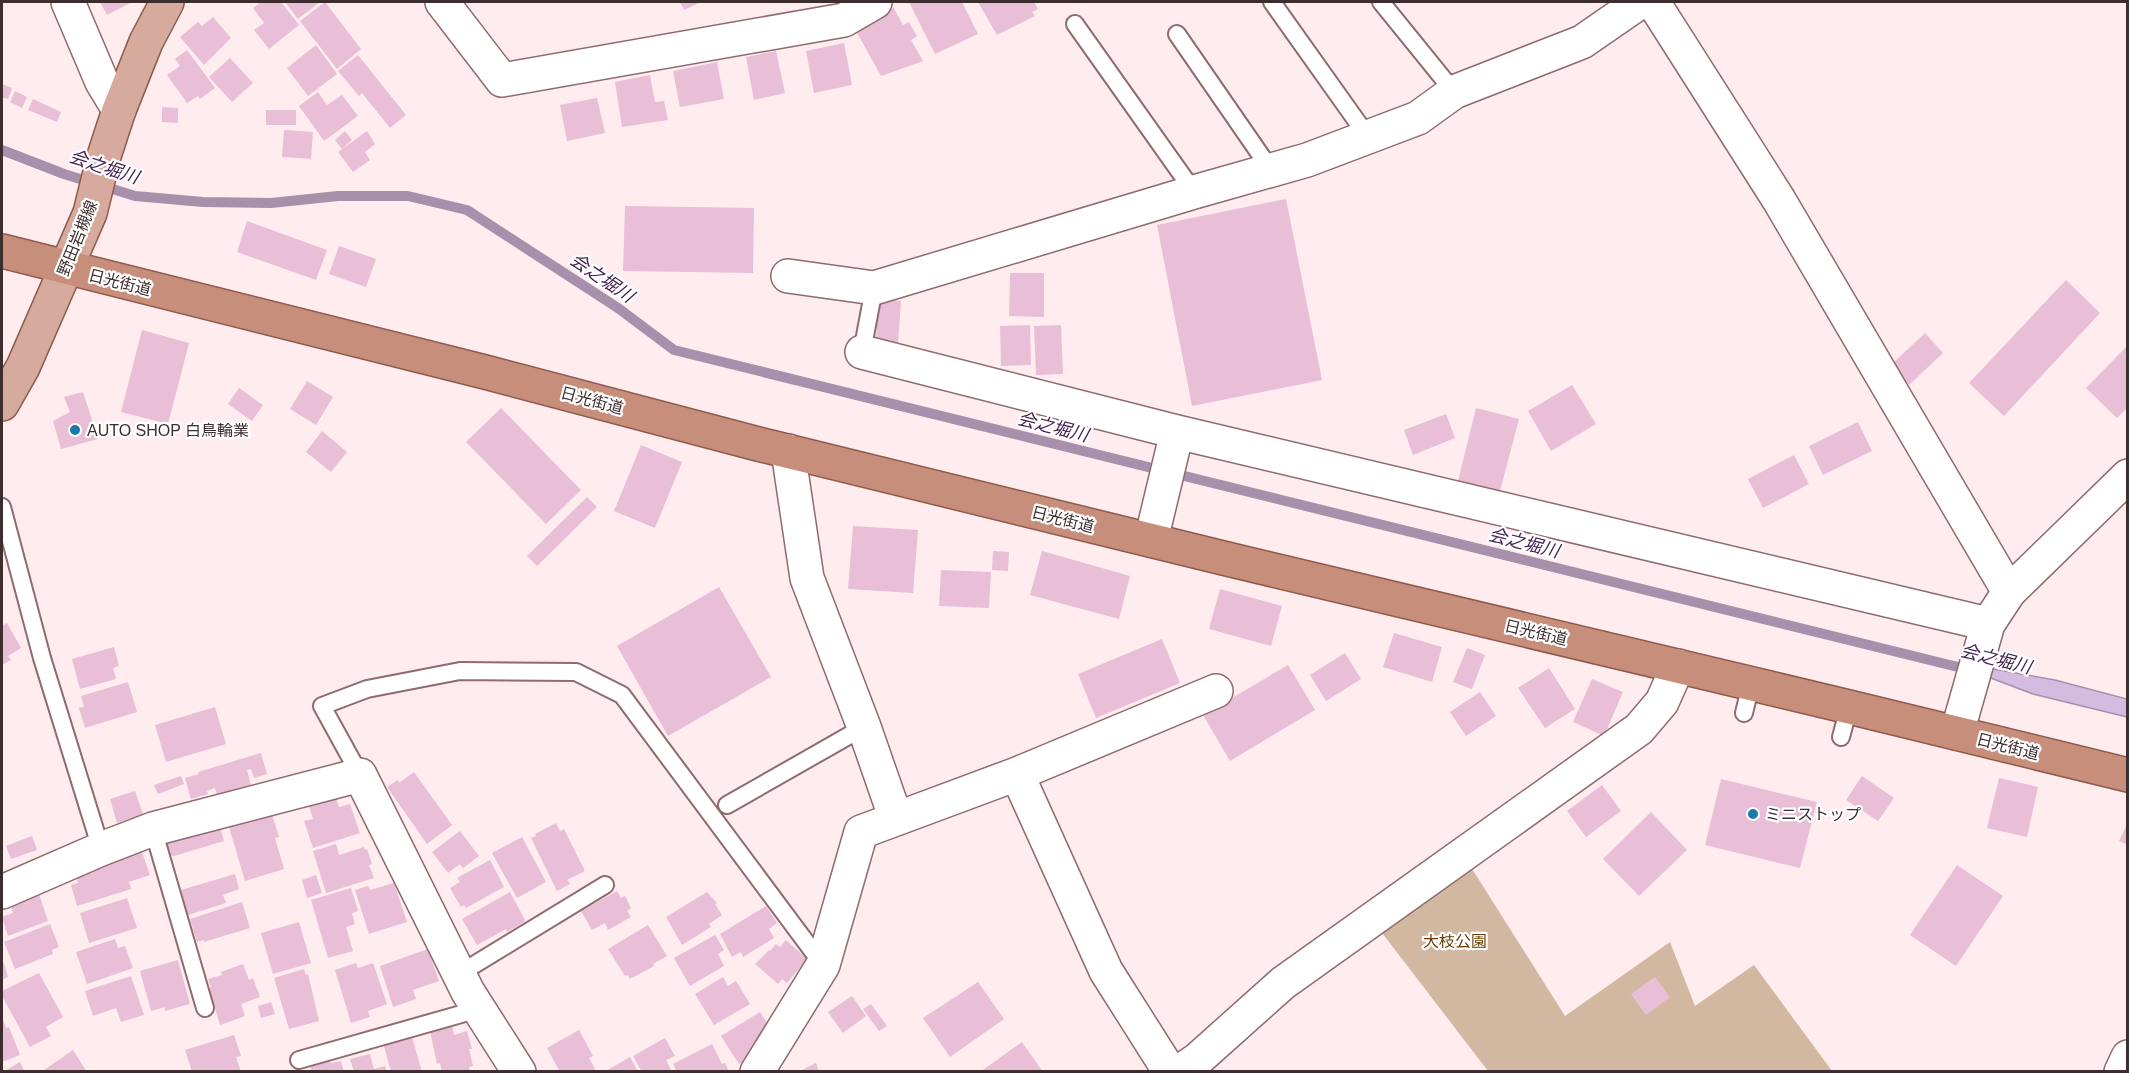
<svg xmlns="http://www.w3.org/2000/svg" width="2129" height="1073" viewBox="0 0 2129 1073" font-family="Helvetica,'Noto Sans JP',sans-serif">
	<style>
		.green { fill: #d2b8a1 }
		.water { fill: #d5bbe0; stroke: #a790ab; stroke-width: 1.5 }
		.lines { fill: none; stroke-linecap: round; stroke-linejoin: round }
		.stream { stroke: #a790ab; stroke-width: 10 }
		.building { fill: #e9bed7 }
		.service-casing { stroke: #8f6a6f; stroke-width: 20 }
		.minor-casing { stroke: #8f6a6f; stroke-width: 36 }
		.tertiary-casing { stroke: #8f6a6f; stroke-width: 36 }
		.primary-casing { stroke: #8f5a4c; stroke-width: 36 }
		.trunk-casing { stroke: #8f5a4c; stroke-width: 36 }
		.service { stroke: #fff; stroke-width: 16 }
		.minor { stroke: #fff; stroke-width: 33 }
		.tertiary { stroke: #fff; stroke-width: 33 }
		.primary { stroke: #d6aa9d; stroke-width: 33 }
		.trunk { stroke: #c88e7c; stroke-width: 33 }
		.poi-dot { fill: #187ba7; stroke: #fff; stroke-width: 2 }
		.labels { text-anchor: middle; stroke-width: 4.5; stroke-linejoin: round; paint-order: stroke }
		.street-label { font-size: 16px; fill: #3d2d2f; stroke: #fff }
		.poi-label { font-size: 16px; fill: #3d2d2f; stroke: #fff; text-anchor: start }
		.park-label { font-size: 16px; fill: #6a3d05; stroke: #fff }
		.water-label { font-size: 18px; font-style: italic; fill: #432251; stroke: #fff }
	</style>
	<rect width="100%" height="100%" fill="#feecee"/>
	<path class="green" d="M1469 864 1565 1016 1670 942 1695 1006 1754 965 1832 1071H1488L1379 929Z"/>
	<path class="water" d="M1943 660 2055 680 2127 699V717L2033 694Z"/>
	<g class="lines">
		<path class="stream" d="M2 150 64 174 135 196 203 202 271 203 338 196H408L467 210 618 308 674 350 1970 670"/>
	</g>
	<path class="building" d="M100 2H132L107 15Z
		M261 2H281L299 25 269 49 254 30 264 23 253 8Z
		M285 2H320L298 19Z
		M325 2 361 49 337 69 300 21Z
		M680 2H701L684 10Z
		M909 2H962L978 34 935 54Z
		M978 2H1034L1038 9 1032 12 1035 16 997 35Z
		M893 7 903 25 909 22 917 36 911 40 923 61 881 76 855 29Z
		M213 17 231 38 204 65 180 37 198 22 202 26Z
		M844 43 852 85 814 93 806 51Z
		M316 45 337 74 308 96 287 68Z
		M187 50 215 88 200 99 198 96 187 103 167 75 180 66 175 59Z
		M776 51 785 93 754 100 746 57Z
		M358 55 406 115 390 128 362 93 359 96 338 71Z
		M230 58 253 83 232 102 209 77Z
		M717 62 724 99 680 107 673 71Z
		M650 75 655 102 664 101 668 120 622 127 615 82Z
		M2 84 12 88 8 99 2 97Z
		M15 91 27 97 22 108 10 102Z
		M318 92 327 105 342 95 358 116 324 141 299 106Z
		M597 98 605 133 567 141 560 105Z
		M33 99 61 112 57 122 28 110Z
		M162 107 178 108V123L162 122Z
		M266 110H296V125H266Z
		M284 130 313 132 311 159 282 157Z
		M345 131 352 140 342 149 335 140Z
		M367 131 375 144 365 152 370 160 353 172 338 152Z
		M1286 199 1322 380 1192 406 1157 225Z
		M625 206 754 208 753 273 623 271Z
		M247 221 327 250 316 280 237 252Z
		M339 246 376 259 366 287 329 274Z
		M1010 273H1044V317L1009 316Z
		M2066 280 2100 313 2004 416 1969 383Z
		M879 299 901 301 898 343 876 341Z
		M1030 325 1031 365 1001 366 1000 326Z
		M1061 325 1063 374 1036 375 1034 326Z
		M142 330 189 343 168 424 121 412Z
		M1925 333 1943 353 1909 385 1891 365Z
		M2128 345V407L2117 418 2086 388Z
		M307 381 333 397 316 425 290 409Z
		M1572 385 1596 424 1551 451 1528 411Z
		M239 388 263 405 252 421 228 404Z
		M83 392 98 439 61 449 53 421 70 412 64 397Z
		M501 408 581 490 546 524 466 442Z
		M1476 408 1519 419 1500 491 1458 481Z
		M1446 414 1455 438 1413 455 1404 430Z
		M1858 422 1872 451 1823 475 1809 446Z
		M322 431 347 452 331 472 306 452Z
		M641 445 682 462 655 528 614 511Z
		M1794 455 1809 484 1763 508 1748 479Z
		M587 497 597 507 537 566 527 556Z
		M853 526 918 530 913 593 848 589Z
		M993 551 1009 552 1008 571 992 570Z
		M1042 551 1130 576 1119 619 1030 595Z
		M941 570 991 572 989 608 939 606Z
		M719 587 771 677 668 736 617 646Z
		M1220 589 1282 606 1271 646 1209 629Z
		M7 623 21 648 8 656 11 660 2 665V626Z
		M1394 633 1442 647 1432 682 1383 667Z
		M1162 639 1180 683 1096 718 1078 674Z
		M114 647 119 666 113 668 116 679 80 689 72 659Z
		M1467 648 1485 655 1472 689 1453 682Z
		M1345 653 1361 679 1326 701 1310 675Z
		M1288 665 1315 710 1230 761 1203 715Z
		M1549 668 1575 709 1545 728 1518 688Z
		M1592 679 1623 692 1604 736 1573 722Z
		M128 682 137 712 85 728 79 708 84 707 81 696Z
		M1480 692 1496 716 1466 736 1450 712Z
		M215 707 226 744 166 762 155 725Z
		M261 753 267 774 254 778 251 769 247 770 251 785 217 795 215 788 207 791 208 794 191 799 185 778 199 774 198 772Z
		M414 772 452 825 427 844 387 787 398 780 399 783Z
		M181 776 184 784 158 794 154 785Z
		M1862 776 1894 798 1878 821 1846 800Z
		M1999 778 2038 787 2027 837 1987 828Z
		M1721 779 1817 802 1800 868 1705 845Z
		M1602 785 1621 811 1586 837 1567 811Z
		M135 791 143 814 117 823 110 799Z
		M335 795 339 807 350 804 360 833 313 848 304 821 313 819 308 803Z
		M1651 812 1687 850 1639 896 1603 859Z
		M272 814 279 837 275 838 284 869 245 881 229 827Z
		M218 821 224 841 174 856 169 855 164 839Z
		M2128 822V845L2119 841Z
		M556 823 560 831 564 829 585 871 567 880 570 884 557 891 531 838 536 836 535 834Z
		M460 831 479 856 463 868 460 864 448 873 432 852Z
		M32 836 37 850 11 859 6 846Z
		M522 837 546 882 517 898 492 853Z
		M336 844 339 855 364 847 365 850 367 849 372 864 369 865 374 878 326 893 313 851Z
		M142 852 150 875 129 882 131 889 77 906 71 885 78 883 76 877 94 872 93 870 102 867 100 863 119 860Z
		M490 860 504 887 466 908 464 905 461 907 450 888 460 882 457 878Z
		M1957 865 2003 896 1956 966 1910 935Z
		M235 874 239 889 223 895 226 903 188 915 181 890Z
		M316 875 322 893 307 898 302 880Z
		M394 883 407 922 369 934 355 890 368 886 370 890Z
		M351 888 358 911 352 913 355 924 346 927 353 951 328 958 311 900Z
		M617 891 621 898 625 896 631 908 627 911 631 917 608 930 605 923 592 930 581 911Z
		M510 892 525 920 524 922 507 932 506 929 477 945 462 919Z
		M707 892 717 903 715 904 722 915 709 924 711 927 682 945 666 917Z
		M39 894 48 921 8 936 2 917 13 913 10 904Z
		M127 898 137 928 89 943 80 913Z
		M242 902 250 928 204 942V940L197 942 190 919Z
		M766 906 777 923 769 929 774 938 743 957 741 952 732 957 720 934Z
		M299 922 311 963 273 974 261 933Z
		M50 924 59 947 52 950 53 954 15 969 4 942Z
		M648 925 667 956 653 964 654 966 630 979 628 975 625 976 608 949Z
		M715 935 724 950 718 954 724 966 690 986 674 958Z
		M115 939 118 948 125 946 133 968 87 984 76 952Z
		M786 940 807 959 787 983 782 979 778 984 755 964 769 950 770 951 776 944 780 947Z
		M428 949 439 981 413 990 416 999 393 1007 380 966Z
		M178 960 190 1004 165 1011V1007L151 1011 140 971Z
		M4 963 8 977 2 980V964Z
		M356 963 358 968 373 963 387 1004 368 1011 370 1017 351 1023 335 970Z
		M243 964 249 980 253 978 260 997 241 1004 245 1016 220 1025 209 988 211 987 208 979 222 975 221 972Z
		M304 969 306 975 308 974 319 1021 289 1029 274 978Z
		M39 973 63 1017 46 1027 51 1036 30 1047 2 996V991Z
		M131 976 144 1015 121 1022 116 1008 93 1016 85 991Z
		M723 977 728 986 736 981 750 1004 714 1025 695 994Z
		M1655 977 1670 997 1646 1015 1631 994Z
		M978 982 1004 1019 950 1057 923 1018Z
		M852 996 866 1016 843 1033 828 1012Z
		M271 1002 275 1014 261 1018 258 1006Z
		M871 1004 887 1026 879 1031 863 1009Z
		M760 1012 770 1027 760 1034 763 1038 753 1044 757 1049 754 1054 739 1064 721 1036Z
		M2 1017 6 1028 9 1027 20 1055 2 1062Z
		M452 1025 454 1035 467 1031 472 1049H469L473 1066 469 1067 470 1071 442 1072 440 1063 437 1064 430 1031Z
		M579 1030 593 1056 589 1058 595 1069 591 1072H560L547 1048Z
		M234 1035 241 1056 236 1057 241 1072H192L185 1050Z
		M412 1037 422 1072H391L384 1046Z
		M665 1038 675 1056 666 1060 672 1072H642L633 1056Z
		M1022 1042 1043 1072H980Z
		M712 1044 722 1064 725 1063 729 1072H677L673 1064Z
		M73 1050 87 1072H41Z
		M370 1054 374 1069 385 1066 387 1072H354L350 1059Z
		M630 1057 638 1072H604Z
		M330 1060 331 1063 341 1061 344 1072H312L310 1066Z
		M20 1062 25 1072H3Z
		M816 1063 819 1072H798Z"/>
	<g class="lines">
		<defs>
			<path id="service" d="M1272 2 1368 137
				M1381 2 1454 92
				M1075 24 1194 192
				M1177 34 1271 170
				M862 352 874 288
				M2 507 42 658 101 849
				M1744 713 1751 684
				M1841 737 1849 707
				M360 775 322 706 367 689 460 671 576 672 622 695 823 965
				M727 805 864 727
				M153 829 205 1008
				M459 974 605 885
				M299 1060 479 1009"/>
			<path id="minor" d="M442 2 502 80 844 20 875 2
				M1653 2 1779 200 2009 592
				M788 276 874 288 1194 192 1307 160 1418 118 1454 92 1582 42 1640 2
				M862 352 1177 432 1988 624
				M788 451 807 578 864 727 896 819
				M1151 540 1177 432
				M1957 733 1988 624 2009 592 2128 476
				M1017 774 1106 971 1170 1072
				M2 892 101 849 153 829 360 775 468 992 519 1072
				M757 1072 823 965 861 832 1017 774 1216 691
				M1179 1072 1198 1059 1283 983 1639 729 1662 702 1678 666
				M2121 1072 2128 1057"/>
			<path id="tertiary" d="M68 2 102 82 119 110"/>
			<path id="primary" d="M2 404 23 367 90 213 104 156 119 110 146 42 167 2"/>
			<path id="trunk" d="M2 251 485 372 758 444 1223 558 1849 707 2128 775"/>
		</defs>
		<use href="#service" class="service-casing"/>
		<use href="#minor" class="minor-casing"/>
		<use href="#tertiary" class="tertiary-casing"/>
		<use href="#primary" class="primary-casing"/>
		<use href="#trunk" class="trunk-casing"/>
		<use href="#service" class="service"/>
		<use href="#minor" class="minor"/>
		<use href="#tertiary" class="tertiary"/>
		<use href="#primary" class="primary"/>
		<use href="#trunk" class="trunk"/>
	</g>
	<g class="poi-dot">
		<circle cx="75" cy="430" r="6"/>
		<circle cx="1753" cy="814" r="6"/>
	</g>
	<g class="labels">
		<g class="street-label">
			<text transform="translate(77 238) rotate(-68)" y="6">野田岩槻線</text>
			<text transform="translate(120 282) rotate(14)" y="6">日光街道</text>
			<text transform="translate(592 400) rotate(15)" y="6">日光街道</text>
			<text transform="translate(1063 519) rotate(14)" y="6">日光街道</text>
			<text transform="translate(1536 632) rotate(13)" y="6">日光街道</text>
			<text transform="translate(2008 746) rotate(14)" y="6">日光街道</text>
		</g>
		<g class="poi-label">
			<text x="87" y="436">AUTO SHOP 白鳥輪業</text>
			<text x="1765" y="820">ミニストップ</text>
		</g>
		<g class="park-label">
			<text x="1455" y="947">大枝公園</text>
		</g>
		<g class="water-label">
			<text transform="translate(104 167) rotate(18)" y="6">会之堀川</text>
			<text transform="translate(602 278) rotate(34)" y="6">会之堀川</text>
			<text transform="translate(1053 427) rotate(14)" y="6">会之堀川</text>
			<text transform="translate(1524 543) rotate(14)" y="6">会之堀川</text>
			<text transform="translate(1996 659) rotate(14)" y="6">会之堀川</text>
		</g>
	</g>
	<rect width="2129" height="1073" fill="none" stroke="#3d2d2f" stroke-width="6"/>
</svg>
